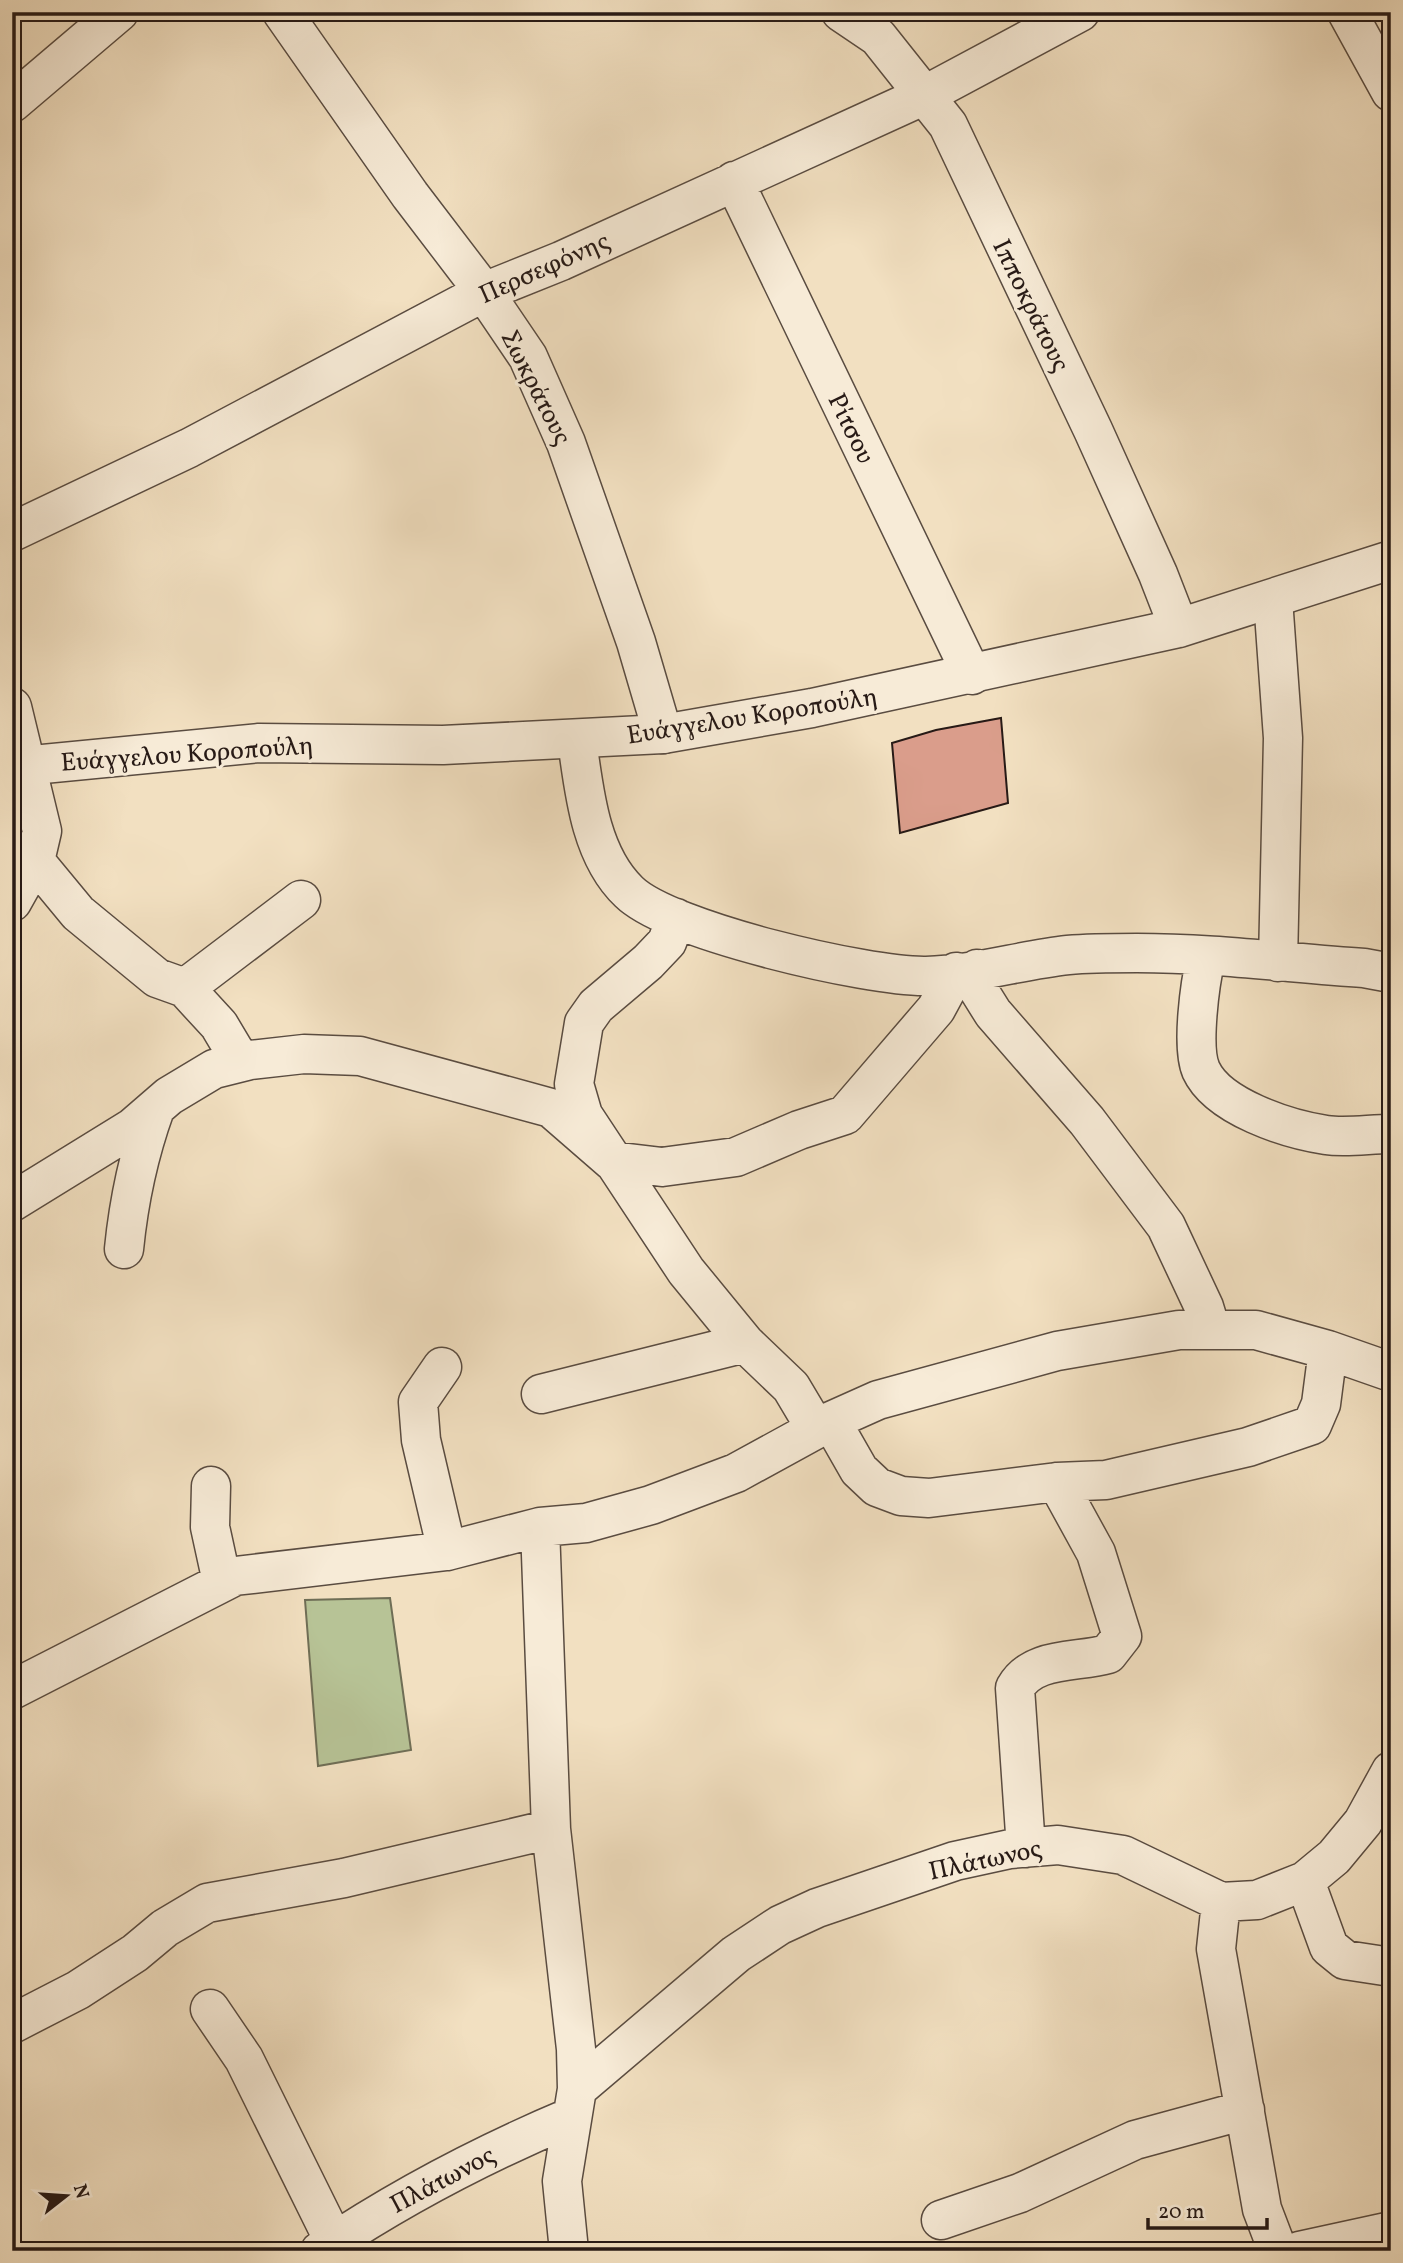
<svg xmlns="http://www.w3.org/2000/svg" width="1403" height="2263" viewBox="0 0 1403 2263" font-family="Vollkorn,serif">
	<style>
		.green { fill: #b7c396; stroke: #6f6e56; stroke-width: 2 }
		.building { fill: #da9d8b; stroke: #271a16; stroke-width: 2 }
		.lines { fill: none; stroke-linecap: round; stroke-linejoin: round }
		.minor-casing { stroke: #5a4c41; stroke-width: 41 }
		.tertiary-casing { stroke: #5a4c41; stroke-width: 41 }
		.minor { stroke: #f7ebd7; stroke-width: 38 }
		.tertiary { stroke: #f7ebd7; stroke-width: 38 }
		.labels { text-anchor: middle; stroke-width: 6; stroke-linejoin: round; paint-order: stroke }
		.street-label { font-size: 26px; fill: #271a16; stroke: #f7ebd7 }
	</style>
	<rect width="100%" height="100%" fill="#f2e0c1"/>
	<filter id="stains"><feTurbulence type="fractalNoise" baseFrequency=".00286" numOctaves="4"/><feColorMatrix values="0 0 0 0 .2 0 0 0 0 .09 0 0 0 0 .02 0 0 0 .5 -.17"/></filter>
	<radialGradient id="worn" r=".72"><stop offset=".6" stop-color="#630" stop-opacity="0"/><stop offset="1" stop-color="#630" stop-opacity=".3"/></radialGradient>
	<path class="green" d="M390 1598 411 1750 318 1766 305 1600Z"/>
	<path class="building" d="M1001 718 1008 803 900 833 892 743 936 730Z"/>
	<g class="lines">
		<defs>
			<path id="minor" d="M282 12 410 195 484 292 528 357 566 443 636 642 663 734
				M1347 12 1391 92
				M734 181 972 675
				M12 532 189 448 484 292 561 261 925 95 1080 12
				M1273 599 1283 738 1278 962
				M12 707 42 831 35 861 12 902
				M577 740C584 791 590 855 629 892 669 931 868 977 926 976 974 975 1021 960 1068 955 1090 953 1114 953 1137 953 1212 953 1289 963 1364 968L1391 973
				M35 861 78 913 157 978 185 988 219 1025 241 1062
				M676 918 667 942 648 962 596 1006 584 1023 574 1084 583 1115 686 1271 745 1343 791 1387 816 1429
				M1206 958C1200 982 1191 1047 1201 1070 1218 1107 1287 1129 1326 1135 1346 1138 1370 1134 1391 1134
				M977 969 978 989 993 1013 1087 1121 1166 1226 1204 1307 1211 1330
				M185 988 301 900
				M12 1202 132 1128 169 1096 214 1069 250 1060 304 1054 360 1056 551 1108 612 1161 662 1167 736 1157 799 1130 845 1115 936 1009 956 972
				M124 1249C129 1199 138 1156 155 1109
				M442 1367 418 1402 421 1440 447 1551
				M541 1394 745 1343
				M831 1421 859 1470 877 1487 901 1496 929 1498 1057 1482 1106 1480 1248 1447 1312 1425 1321 1404 1328 1350
				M211 1486 210 1527 222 1582
				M540 1527 551 1829 576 2049 577 2089 562 2181 569 2251
				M12 1690 235 1576 447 1551 540 1527 586 1523 651 1505 736 1473 831 1421 878 1400 1057 1351 1179 1330H1256L1328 1350 1391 1372
				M1026 1848 1015 1688C1033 1656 1077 1663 1108 1654L1122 1636 1096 1553 1057 1482
				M1305 1881 1329 1947 1345 1960 1391 1967
				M1221 1902 1216 1949 1262 2209 1278 2251
				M210 2009 244 2059 334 2241
				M12 2024 78 1990 135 1953 165 1928 207 1903 344 1878 551 1829
				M577 2089 736 1954 780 1925 817 1908 955 1861 1010 1849 1058 1845 1123 1855 1221 1902 1257 1900 1305 1881 1334 1857 1363 1822 1391 1771
				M941 2220 1020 2193 1135 2140 1245 2110
				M320 2251C399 2198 483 2154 571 2117
				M1299 2251 1391 2231"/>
			<path id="tertiary" d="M841 12 878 37 948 125 1093 430 1158 574 1179 628
				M12 103 119 12
				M12 767 259 743 443 745 663 734 812 708 1179 628 1391 560"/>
		</defs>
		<use href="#minor" class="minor-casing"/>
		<use href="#tertiary" class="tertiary-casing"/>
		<use href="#minor" class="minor"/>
		<use href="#tertiary" class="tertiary"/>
	</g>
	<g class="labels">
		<g class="street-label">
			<text transform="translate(544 267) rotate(-24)" y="9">Περσεφόνης</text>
			<text transform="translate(1032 305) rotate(64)" y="9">Ιπποκράτους</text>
			<text transform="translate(537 387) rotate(63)" y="9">Σωκράτους</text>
			<text transform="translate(852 428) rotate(64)" y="9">Ρίτσου</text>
			<text transform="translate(752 715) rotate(-9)" y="9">Ευάγγελου Κοροπούλη</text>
			<text transform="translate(187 753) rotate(-4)" y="9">Ευάγγελου Κοροπούλη</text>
			<text transform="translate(985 1859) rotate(-12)" y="9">Πλάτωνος</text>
			<text transform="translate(442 2179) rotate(-28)" y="9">Πλάτωνος</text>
		</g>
	</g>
	<rect width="1403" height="2263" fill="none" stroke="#f2e0c1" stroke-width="42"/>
	<rect x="14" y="14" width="1375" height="2235" fill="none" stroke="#271a16" stroke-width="3.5"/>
	<rect x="21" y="21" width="1361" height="2221" fill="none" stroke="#271a16" stroke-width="2"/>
	<g transform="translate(66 2196) rotate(73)" stroke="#f7ebd7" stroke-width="5" paint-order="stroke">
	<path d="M0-5L12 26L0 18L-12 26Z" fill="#271a16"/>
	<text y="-10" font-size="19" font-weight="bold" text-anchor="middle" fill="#271a16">N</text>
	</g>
	<path d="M1148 2218v10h119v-10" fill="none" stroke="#271a16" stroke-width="3.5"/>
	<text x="1158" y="2218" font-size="21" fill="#271a16" stroke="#f7ebd7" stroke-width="5" paint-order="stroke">20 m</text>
	<rect width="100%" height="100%" filter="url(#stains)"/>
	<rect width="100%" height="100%" fill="url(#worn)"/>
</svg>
